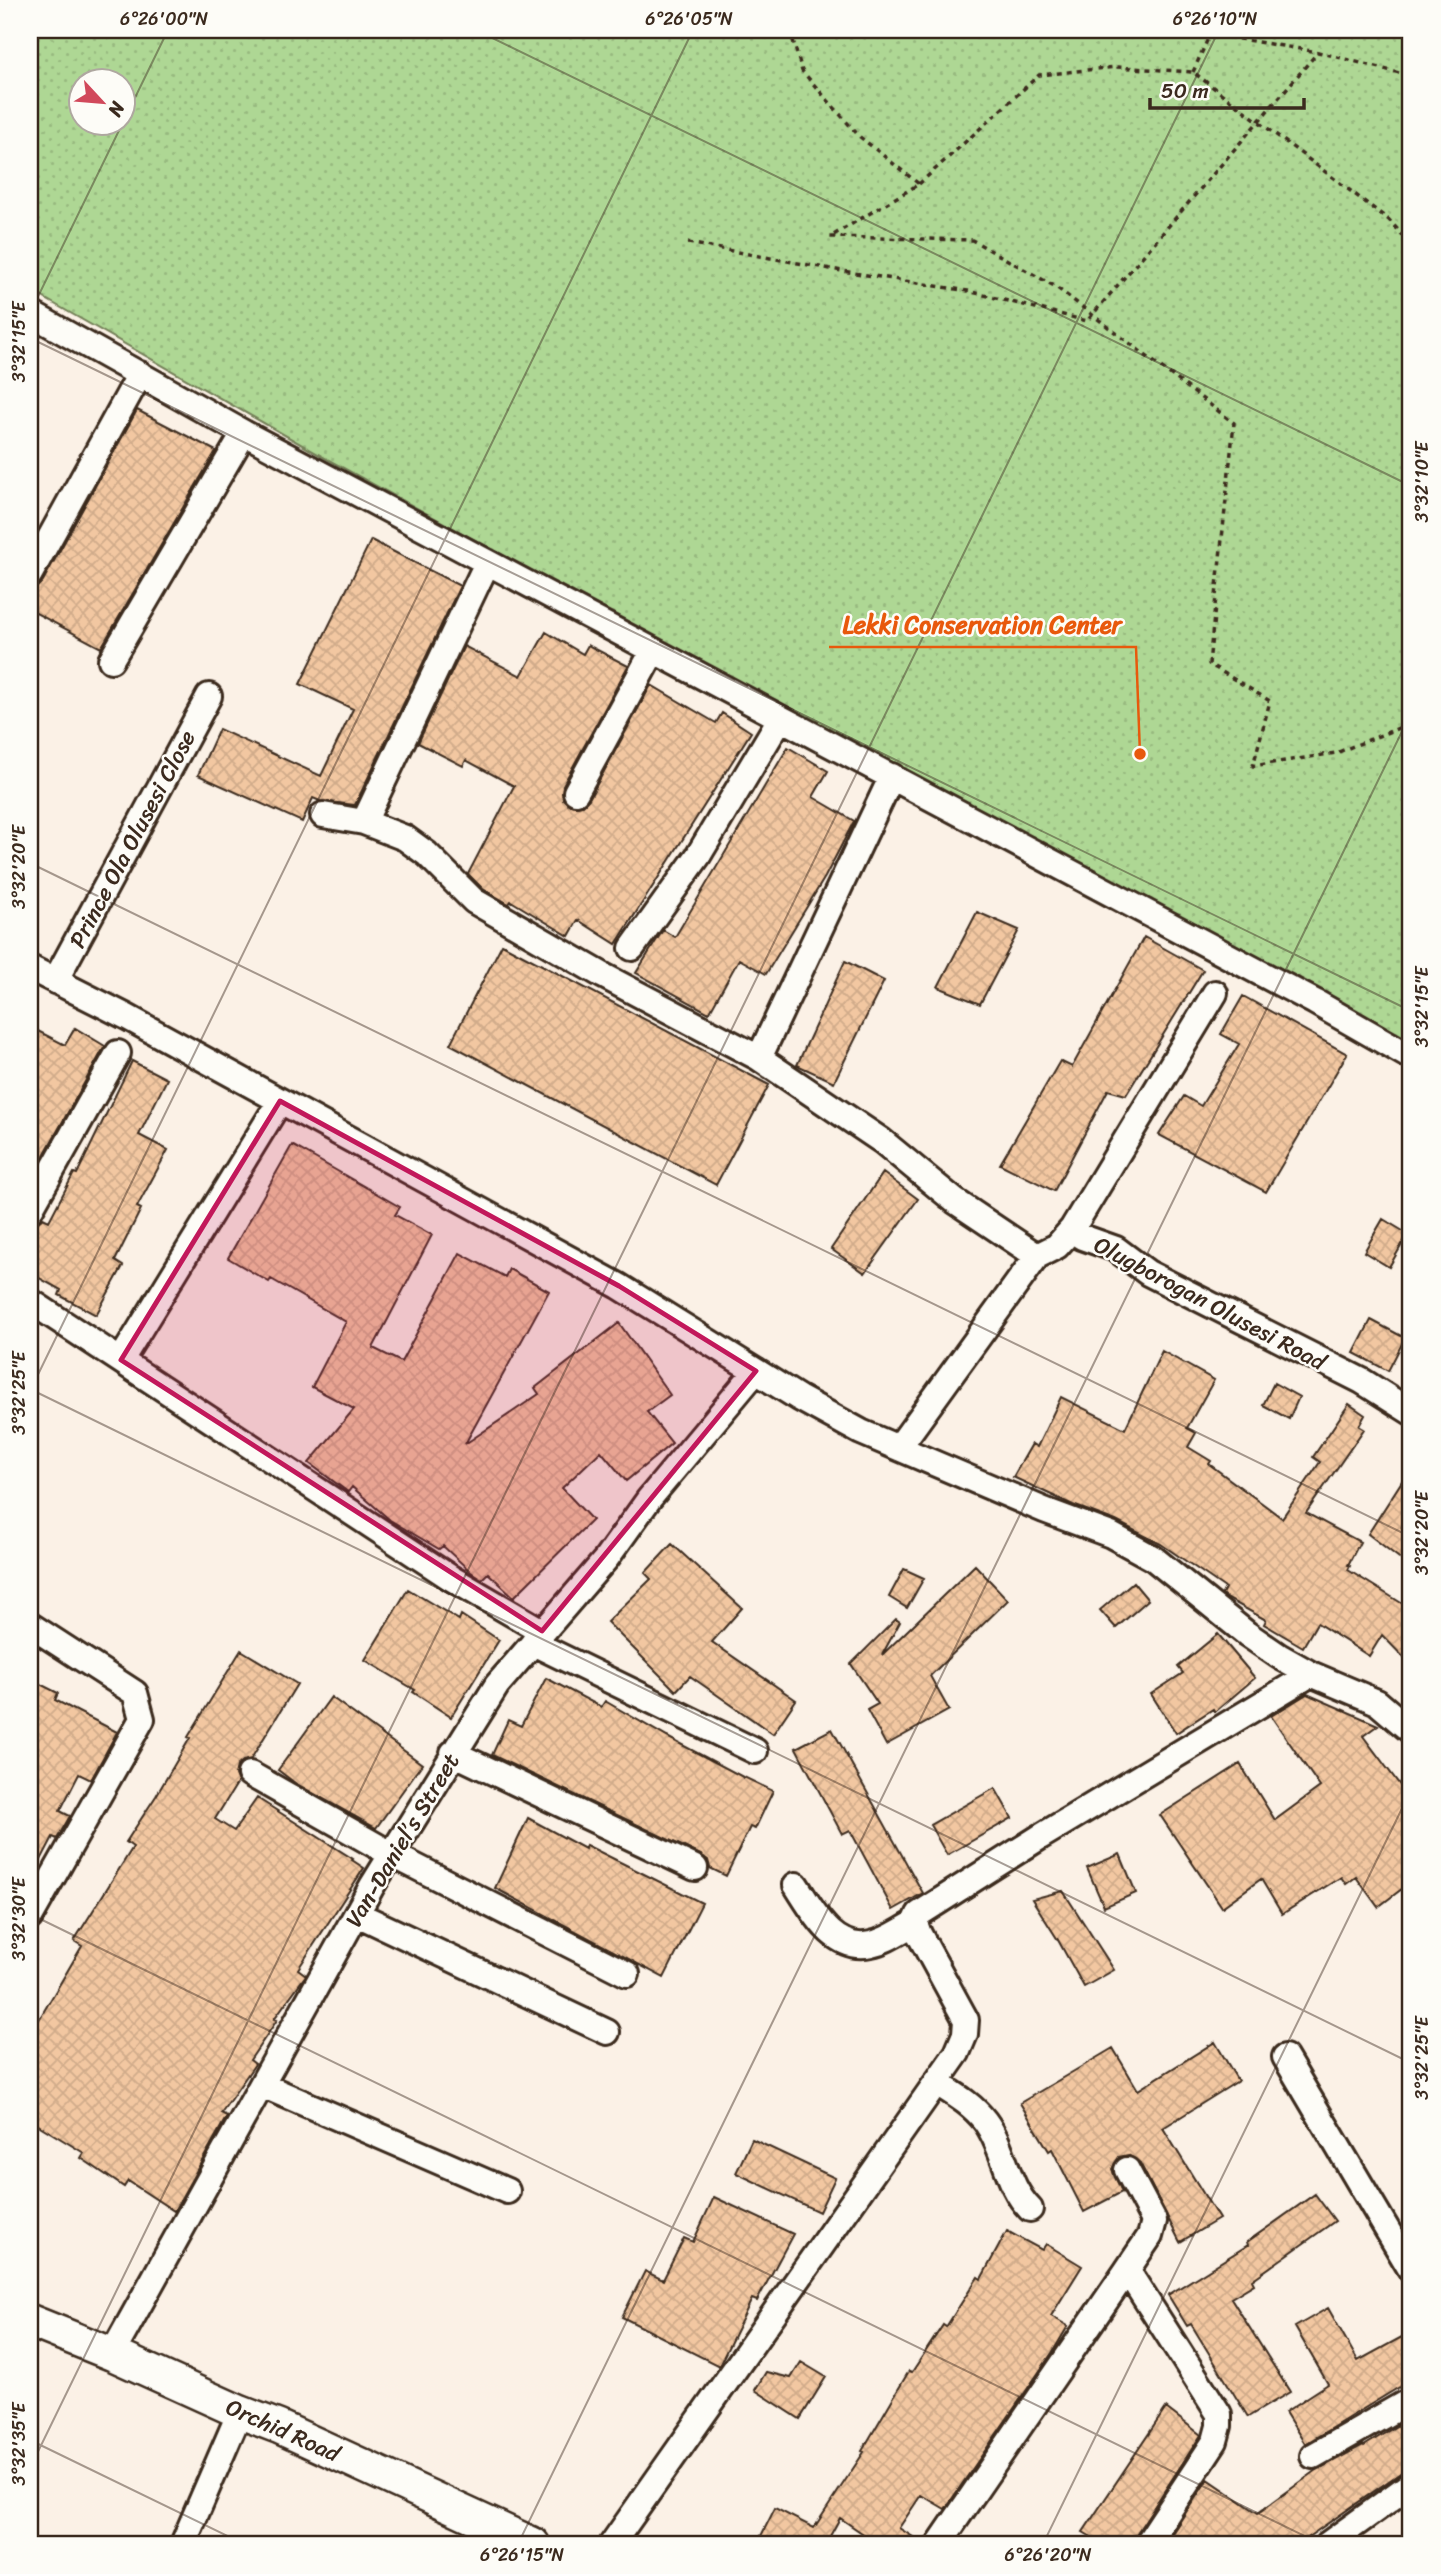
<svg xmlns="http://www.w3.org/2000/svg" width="1441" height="2574" viewBox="0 0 1441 2574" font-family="Sriracha,sans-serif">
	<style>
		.park { fill: url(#park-dots); stroke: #748059; stroke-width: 2; fill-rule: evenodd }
		.building { fill: url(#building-cross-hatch); stroke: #3b2a1e; stroke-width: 2 }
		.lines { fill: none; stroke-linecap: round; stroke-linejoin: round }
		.minor-casing { stroke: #3b2a1e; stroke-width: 30 }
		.major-casing { stroke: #3b2a1e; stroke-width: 37 }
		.path { stroke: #3b2a1e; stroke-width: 3.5; stroke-dasharray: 5 5; stroke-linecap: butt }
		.minor { stroke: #fdfcf7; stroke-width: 24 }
		.major { stroke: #fdfcf7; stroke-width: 32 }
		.path-bridge { stroke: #3b2a1e; stroke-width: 3.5; stroke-dasharray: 5 5; stroke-linecap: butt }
		.marked { fill: #c2185b; fill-opacity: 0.2; stroke: #c2185b; stroke-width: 5; stroke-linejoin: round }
		.ticks { fill: none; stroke: #3b2a1e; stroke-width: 2; stroke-opacity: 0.45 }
		.labels { text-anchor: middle; stroke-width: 5; stroke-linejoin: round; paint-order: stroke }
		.street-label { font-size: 23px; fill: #3b2a1e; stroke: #fdfcf7 }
		.leader { fill: none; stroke: #e8590c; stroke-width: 2.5 }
		.callout-dot { fill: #e8590c; stroke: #fdfcf7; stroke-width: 2.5 }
		.callout-label { font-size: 24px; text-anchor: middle; font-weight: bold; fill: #e8590c; stroke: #fdfcf7; stroke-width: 5; stroke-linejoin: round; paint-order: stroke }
		.neatline { fill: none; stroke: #3b2a1e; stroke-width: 2.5 }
		.ticks-label { font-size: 18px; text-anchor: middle; fill: #3b2a1e }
	</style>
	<defs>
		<pattern id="park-dots" width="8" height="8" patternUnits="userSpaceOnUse" patternTransform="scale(1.75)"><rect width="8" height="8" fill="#aed794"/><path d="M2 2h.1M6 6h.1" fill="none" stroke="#97b97f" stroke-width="1.8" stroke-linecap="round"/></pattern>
		<pattern id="building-cross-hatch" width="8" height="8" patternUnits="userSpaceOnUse" patternTransform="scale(1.75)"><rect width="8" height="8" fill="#f2c7a1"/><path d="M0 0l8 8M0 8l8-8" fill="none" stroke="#d0ab8a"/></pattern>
	</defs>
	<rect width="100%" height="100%" fill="#fbf1e6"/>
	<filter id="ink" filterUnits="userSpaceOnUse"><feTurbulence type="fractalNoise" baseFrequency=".0143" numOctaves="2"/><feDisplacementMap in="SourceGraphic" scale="14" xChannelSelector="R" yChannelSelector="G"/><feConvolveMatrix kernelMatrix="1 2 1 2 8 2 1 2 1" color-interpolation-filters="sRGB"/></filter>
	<g filter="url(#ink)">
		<path class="park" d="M30 30H1411V1051L325 458 30 290ZM80 80H122V122H80Z"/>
		<path class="building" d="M137 410 216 451 101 648 30 610V589L37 587 43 581Z
			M371 540 460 586 355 805 320 801 313 798 302 822 198 775 219 729 321 776 353 709 300 684Z
			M546 632 583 654 588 645 628 666 563 785V799L570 805H583L589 799 651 685 716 723 722 713 751 732 616 944 578 920 569 936 511 901 509 904 483 889 468 874 514 786 466 760 463 766 418 743 464 646 521 676Z
			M788 747 828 771 813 797 854 821 825 877 766 974 739 959 709 1013 636 973 663 930 675 937Z
			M977 912 1019 930 980 1004 938 987Z
			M1144 937 1203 970 1126 1095 1108 1090 1054 1191 1000 1164 1060 1061 1072 1067Z
			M502 944 769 1085 716 1185 450 1044Z
			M845 961 884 981 834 1082 797 1065Z
			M1243 996 1347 1054 1266 1192 1159 1135 1184 1096 1201 1106 1239 1044 1221 1034Z
			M30 1027 65 1045 75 1028 105 1046 30 1180Z
			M132 1061 167 1079 139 1135 168 1150 137 1207 141 1209 115 1261 123 1266 96 1315 59 1295 61 1290 30 1273V1225L37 1223 43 1218 49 1221 74 1173 77 1174Z
			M292 1145 400 1207 395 1215 432 1235 373 1348 401 1362 460 1253 505 1277 509 1269 549 1291 465 1444 539 1394 535 1388 619 1323 670 1395 647 1412 672 1443 626 1481 601 1451 562 1488 592 1520 514 1597 488 1573 482 1579 471 1572 443 1546 439 1549 390 1520 352 1487 348 1492 309 1463 354 1409 312 1387 346 1322 271 1279 269 1282 228 1258Z
			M883 1173 918 1199 865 1273 831 1249Z
			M1383 1219 1408 1234 1389 1267 1364 1252Z
			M1371 1320 1405 1338 1388 1371 1354 1353Z
			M1162 1351 1214 1380 1187 1428 1196 1433 1188 1447 1211 1461 1209 1464 1282 1518 1320 1462 1313 1457 1349 1404 1365 1415 1359 1426 1364 1429 1306 1513 1360 1542 1348 1565 1350 1566 1348 1570 1411 1609V1665L1382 1635 1369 1656 1317 1623 1303 1647 1264 1624 1266 1620 1228 1599 1222 1594 1225 1588 1161 1544 1116 1521 1073 1505 1013 1477 1032 1444 1037 1447 1061 1397 1125 1429Z
			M1274 1383 1299 1397 1289 1419 1263 1405Z
			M1411 1467V1513L1402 1527 1411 1534V1567L1368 1534Z
			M672 1544 742 1608 712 1642 796 1700 773 1734 690 1676 676 1691 607 1622 651 1579 645 1573Z
			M975 1565 1008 1600 930 1676 949 1710 886 1745 867 1710 878 1704 851 1664 896 1619 900 1622 882 1655Z
			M904 1569 924 1578 907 1608 889 1597Z
			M1133 1582 1148 1600 1116 1628 1100 1610Z
			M408 1589 459 1620 461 1615 499 1640 451 1717 413 1692 415 1690 365 1660Z
			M1218 1634 1255 1678 1215 1712 1213 1709 1176 1733 1151 1694 1183 1673 1178 1667Z
			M241 1650 297 1684 251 1759 243 1761 237 1766 235 1775 238 1782 215 1819 234 1831 257 1798 353 1859 352 1860 364 1868 298 1969 306 1975 274 2019 277 2020 250 2060 255 2064 221 2113 227 2116 174 2211 128 2181 124 2187 81 2158 84 2153 30 2120V2035L82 1946 74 1941 133 1847 126 1842 156 1796 190 1738 188 1737Z
			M546 1678 601 1707 605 1701 667 1737 743 1777 742 1778 744 1777 773 1791 755 1829 750 1827 726 1876 710 1868 708 1860 701 1855 492 1755 508 1720 521 1726Z
			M30 1679 58 1693 55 1700 117 1732 91 1780 79 1774 60 1811 70 1816 57 1839 53 1837 30 1881Z
			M1307 1694 1378 1725 1363 1736 1411 1800V1882L1378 1907 1356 1877 1346 1884 1341 1877 1282 1914 1261 1879 1222 1907 1160 1815 1240 1764 1275 1820 1320 1787 1271 1716Z
			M331 1697 422 1764 376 1828 295 1783 278 1770Z
			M832 1729 923 1893 893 1910 850 1830 842 1834 796 1748Z
			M995 1788 1012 1818 947 1855 930 1825Z
			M528 1818 585 1849 586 1845 702 1903 664 1978 495 1888Z
			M1120 1854 1136 1893 1104 1907 1087 1868Z
			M1063 1891 1114 1970 1084 1987 1058 1940 1032 1899Z
			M1215 2042 1238 2081 1163 2128 1219 2219 1180 2242 1140 2163 1128 2155 1119 2157 1112 2169 1122 2192 1084 2212 1052 2149 1049 2151 1020 2103 1113 2048 1138 2090Z
			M752 2139 835 2178 819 2212 736 2173Z
			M1315 2194 1335 2221 1252 2280 1254 2284 1231 2298 1290 2392 1248 2417 1191 2324 1187 2326 1168 2295 1248 2245 1247 2242Z
			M714 2197 793 2234 757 2301 752 2299 719 2366 622 2317 645 2271 663 2280 684 2238 693 2242Z
			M1007 2231 1042 2250 1046 2244 1082 2266 1051 2316 1068 2326 1052 2353 945 2509 921 2495 899 2528 924 2544H878L840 2518 830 2536 846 2544H757L775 2508 814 2528 864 2452 862 2451 909 2371 912 2372 943 2325 946 2327 978 2277 981 2279Z
			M1328 2308 1358 2361 1411 2332V2380L1305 2444 1285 2412 1328 2384 1295 2327Z
			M801 2362 826 2377 800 2419 755 2390 766 2372 791 2378Z
			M1166 2408 1201 2435 1135 2536 1132 2544H1103L1083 2532Z
			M1411 2417V2468L1402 2472 1298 2544H1165L1208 2479 1258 2513 1317 2470 1363 2445 1364 2446Z"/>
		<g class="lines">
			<defs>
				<path id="minor" d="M30 313 244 433 1315 1002 1411 1057
					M30 574 140 374
					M111 660 244 433
					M576 792 653 651
					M323 815 364 822 405 838 427 854 474 901 604 976 759 1058 892 776
					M364 822 487 563
					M632 948 698 856 780 719
					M30 968 127 1017 619 1286 799 1398 861 1432 1044 1510 1111 1535 1153 1558 1247 1634 1279 1656 1311 1674 1377 1702 1411 1731
					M55 981 209 696
					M759 1058 882 1141 955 1201 1037 1256
					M30 1210 118 1053
					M1072 1229 1215 993
					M30 1301 451 1578 542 1631
					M121 1360 280 1101
					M899 1447 1037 1256 1057 1246 1072 1229 1082 1237 1116 1249 1148 1273 1362 1381 1411 1412
					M30 1625 135 1693 142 1719 30 1917
					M533 1643 755 1751
					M453 1753 695 1868
					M250 1774 391 1854 627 1974
					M796 1885C813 1911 834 1953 871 1944 887 1941 901 1930 915 1923
					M357 1914 607 2032
					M1285 2057 1411 2270
					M937 2083C954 2094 972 2104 985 2121 1005 2148 1006 2185 1030 2209
					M262 2085 507 2191
					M1127 2270 1150 2236 1154 2221 1127 2170
					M112 2354 372 1886 497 1685 606 1559 649 1499 756 1371
					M1313 2456 1411 2400
					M183 2544 240 2412
					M612 2544 957 2053 965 2034 966 2020 919 1934 915 1923 919 1914 1040 1837 1311 1674
					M939 2544 1127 2270 1219 2414V2426L1215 2441 1147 2544
					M1328 2544 1411 2484"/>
				<path id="major" d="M30 2321 112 2354 240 2412 279 2427 533 2544"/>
			</defs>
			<use href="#minor" class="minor-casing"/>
			<use href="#major" class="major-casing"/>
			<path class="path" d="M790 30 802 71 860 137 919 184 830 237 972 240 1056 287 1234 423 1209 664 1270 701 1253 766 1336 753 1411 723
				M1193 72 1210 34 1318 52
				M919 184 1039 75 1116 67 1193 72 1389 220 1411 244"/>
			<use href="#minor" class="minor"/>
			<use href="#major" class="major"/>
			<path class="path-bridge" d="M688 243 842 271 968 291 1087 321 1318 52 1411 76"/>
		</g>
	</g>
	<path class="marked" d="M280 1101 619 1286 756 1371 542 1631 121 1360Z"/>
	<path class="ticks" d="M476 30 1411 486M30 313 168 30M30 338 1411 1011M30 863 1411 1537M30 1389 1411 2063M30 1391 693 30M30 1914 1321 2544M30 2440 244 2544M30 2468 1219 30M518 2544 1411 713M1043 2544 1411 1790"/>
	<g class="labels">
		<g class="street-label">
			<text transform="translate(132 839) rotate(-62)" y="8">Prince Ola Olusesi Close</text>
			<text transform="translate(1210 1303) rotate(28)" y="8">Olugborogan Olusesi Road</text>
			<text transform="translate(402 1840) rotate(-59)" y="8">Van-Daniel’s Street</text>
			<text transform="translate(283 2430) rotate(24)" y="8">Orchid Road</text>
		</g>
	</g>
	<path class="leader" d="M1140 754L1136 647H829"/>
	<circle class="callout-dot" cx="1140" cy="754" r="7"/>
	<g class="callout-label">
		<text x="982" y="633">Lekki Conservation Center</text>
	</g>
	<rect width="1441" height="2574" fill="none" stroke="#fdfcf7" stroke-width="77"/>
	<g transform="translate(102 102) rotate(116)"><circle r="33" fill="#fdfcf7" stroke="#afa8a0" stroke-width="2"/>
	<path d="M0-5L12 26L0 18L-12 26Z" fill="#d1495b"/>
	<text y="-10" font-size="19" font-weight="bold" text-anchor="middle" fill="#3b2a1e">N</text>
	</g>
	<path d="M1150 98v10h154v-10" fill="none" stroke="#3b2a1e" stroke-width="3.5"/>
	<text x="1161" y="98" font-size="21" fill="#3b2a1e" stroke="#fdfcf7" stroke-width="5" paint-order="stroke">50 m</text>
	<rect x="38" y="38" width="1364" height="2498" class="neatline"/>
	<g class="ticks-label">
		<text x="164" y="25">6°26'00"N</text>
		<text x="689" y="25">6°26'05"N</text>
		<text x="1215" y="25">6°26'10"N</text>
		<text transform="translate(19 342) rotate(-90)" y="6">3°32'15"E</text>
		<text transform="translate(1422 482) rotate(-90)" y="6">3°32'10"E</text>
		<text transform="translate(19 867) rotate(-90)" y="6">3°32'20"E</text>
		<text transform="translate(1422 1007) rotate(-90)" y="6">3°32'15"E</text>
		<text transform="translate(19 1393) rotate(-90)" y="6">3°32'25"E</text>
		<text transform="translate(1422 1533) rotate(-90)" y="6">3°32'20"E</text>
		<text transform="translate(19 1919) rotate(-90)" y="6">3°32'30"E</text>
		<text transform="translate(1422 2058) rotate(-90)" y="6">3°32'25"E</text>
		<text transform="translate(19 2444) rotate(-90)" y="6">3°32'35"E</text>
		<text x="522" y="2561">6°26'15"N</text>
		<text x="1048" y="2561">6°26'20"N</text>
	</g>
</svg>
